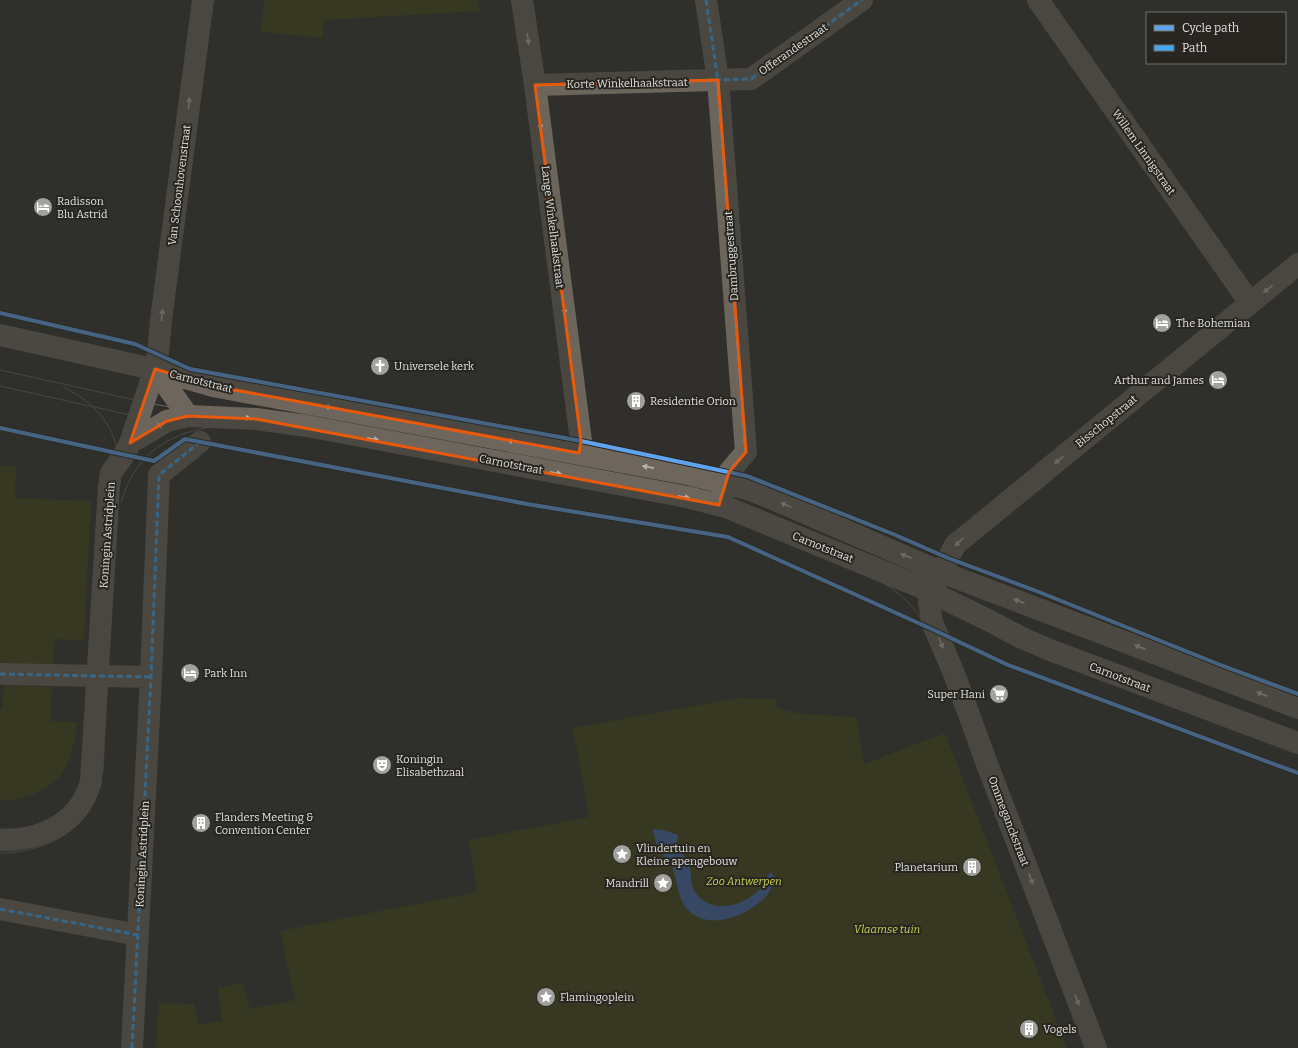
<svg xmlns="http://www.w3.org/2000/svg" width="1298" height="1048" viewBox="0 0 1298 1048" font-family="Bitter,serif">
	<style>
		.green { fill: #404314 }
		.water { fill: #3f67a8 }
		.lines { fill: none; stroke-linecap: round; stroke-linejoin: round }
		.street { stroke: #6c655c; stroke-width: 22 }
		.secondary { stroke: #6e665d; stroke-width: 22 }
		.tram { stroke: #696660; stroke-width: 1 }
		.quiet { stroke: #3fa9f5; stroke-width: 3; stroke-dasharray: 6 3; stroke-linecap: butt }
		.cycleway-casing { stroke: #282620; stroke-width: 6 }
		.cycleway { stroke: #60a3ed; stroke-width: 4 }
		.oneway { fill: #b2aea8 }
		.oneway2 { fill: #b8b5af }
		.marked { fill: none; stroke: #e8590c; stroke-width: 3; stroke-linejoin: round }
		.labels { text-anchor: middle; stroke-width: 4; stroke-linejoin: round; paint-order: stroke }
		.street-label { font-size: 11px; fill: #e0dfdb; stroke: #282620 }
		.poi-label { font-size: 11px; fill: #e0dfdb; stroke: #282620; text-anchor: start }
		.park-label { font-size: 11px; font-style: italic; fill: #c8d251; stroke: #282620 }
	</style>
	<rect width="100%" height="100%" fill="#302f2c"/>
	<path class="green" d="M264 0H477L480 11 323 20V38L261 32Z
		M0 466H16L15 498 91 501 84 640 55 639 53 666 0 664Z
		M4 686 52 687 50 721 77 722C72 774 53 797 0 801V709H2Z
		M738 698 776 699 777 708 793 712 794 713 856 717 864 764 945 733 1067 1048H156L159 1003 194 1004 199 1024 222 1021 218 988 243 983 250 1009 295 1000 280 931 477 892 469 840 589 817 573 728Z"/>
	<path class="water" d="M653 829 664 830 678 835 677 845C681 851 685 857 688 863 693 873 689 883 695 892 711 914 738 908 757 892 763 888 766 878 770 872L775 877C773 883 771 889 768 894 751 914 712 932 689 911 677 899 678 881 672 866 670 861 665 858 662 854 656 846 655 839 653 829Z"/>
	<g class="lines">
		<path class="street" d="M522 0 535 85 581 441 579 453
			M706 0 718 80 746 452 729 472 720 501
			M1038 0 1250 303
			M535 85 751 79 862 0
			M130 443 167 421 188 416
			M0 674 151 677
			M0 840C41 841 80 823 91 781L109 487 111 473 124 455 130 443 155 369 158 354 161 320 203 0
			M0 909 138 935
			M132 1048 151 677 159 475 200 442
			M1096 1048 987 764 955 676 932 622 929 602 931 592 955 545 1298 264"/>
		<path class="secondary" d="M0 335 153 369 213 386 692 475 747 489 768 497 941 572 1298 708
			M155 369 188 416 256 419 307 426 687 497 726 507 918 586 988 620 1020 637 1050 650 1298 743"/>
		<path class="tram" d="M0 370 144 402 169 407 257 412 309 419 689 490 728 499 915 576 961 598 1022 630 1052 643 1298 735
			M0 386 139 417 167 421 274 429 704 509 724 514 926 597 1029 649 1120 685 1298 751
			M121 465C126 433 145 401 153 368 157 352 156 336 156 319L196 0
			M121 502C133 460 163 435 206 428
			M906 576 912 579 926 597 938 617 948 637 966 693 995 770 1102 1048
			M885 584C914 602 926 624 940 653L1089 1048
			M0 829C6 829 12 830 18 829 61 823 91 790 100 749
			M0 853C33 853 70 840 89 811 96 799 99 784 103 770L118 485C118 475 119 464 118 454 114 424 92 401 65 388"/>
		<path class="quiet" d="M706 0 718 80 746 452 729 472 719 505
			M535 85 751 79 862 0
			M0 674 151 677
			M0 909 138 935
			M132 1048 151 677 159 475 200 442"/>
		<defs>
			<path id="cycleway" d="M0 313 135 344 190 369 581 441 747 476 893 534 948 558 1039 592 1218 664 1298 694
				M0 428 154 461 185 439 527 504 728 537 936 631 1008 665 1298 773"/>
		</defs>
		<use href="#cycleway" class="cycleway-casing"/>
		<use href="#cycleway" class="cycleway"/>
	</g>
	<defs><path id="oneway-solid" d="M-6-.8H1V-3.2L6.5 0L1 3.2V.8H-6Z"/></defs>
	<g class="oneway">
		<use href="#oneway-solid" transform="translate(528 39) rotate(81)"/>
		<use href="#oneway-solid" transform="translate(189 103) rotate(-83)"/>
		<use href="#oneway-solid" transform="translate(540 124) rotate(83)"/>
		<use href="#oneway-solid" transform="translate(1268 289) rotate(141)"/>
		<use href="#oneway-solid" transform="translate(564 309) rotate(83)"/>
		<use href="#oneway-solid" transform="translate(162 315) rotate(-83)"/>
		<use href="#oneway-solid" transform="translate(158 427) rotate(-30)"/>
		<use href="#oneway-solid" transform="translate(1059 460) rotate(141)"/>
		<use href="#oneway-solid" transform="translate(959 542) rotate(136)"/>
		<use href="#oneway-solid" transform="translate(941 643) rotate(68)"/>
		<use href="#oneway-solid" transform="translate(1031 879) rotate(69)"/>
		<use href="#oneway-solid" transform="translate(1077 1000) rotate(69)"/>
	</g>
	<g class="oneway2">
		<use href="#oneway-solid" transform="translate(330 407) rotate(-170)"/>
		<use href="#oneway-solid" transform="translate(245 418) rotate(3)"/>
		<use href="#oneway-solid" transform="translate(373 439) rotate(11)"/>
		<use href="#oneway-solid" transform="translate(513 441) rotate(-170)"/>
		<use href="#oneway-solid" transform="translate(648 467) rotate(-169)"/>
		<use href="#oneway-solid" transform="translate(556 473) rotate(11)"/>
		<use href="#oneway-solid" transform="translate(684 497) rotate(11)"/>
		<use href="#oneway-solid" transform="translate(786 505) rotate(-157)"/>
		<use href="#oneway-solid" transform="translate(906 556) rotate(-157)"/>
		<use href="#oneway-solid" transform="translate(1019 601) rotate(-159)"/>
		<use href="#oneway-solid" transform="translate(1140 647) rotate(-159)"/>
		<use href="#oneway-solid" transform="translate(1262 694) rotate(-159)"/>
	</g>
	<path d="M0 0H1298V1048H0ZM718 80 746 452 729 472 719 505 256 419 188 416 167 421 130 443 155 369 213 386 579 453 581 441 535 85Z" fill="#302f2c" fill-opacity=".55" fill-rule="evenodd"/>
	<path class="marked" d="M718 80 746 452 729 472 719 505 256 419 188 416 167 421 130 443 155 369 213 386 579 453 581 441 535 85Z"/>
	<defs>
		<symbol id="hotel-disc" viewBox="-11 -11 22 22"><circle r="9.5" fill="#a2a19e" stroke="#282620"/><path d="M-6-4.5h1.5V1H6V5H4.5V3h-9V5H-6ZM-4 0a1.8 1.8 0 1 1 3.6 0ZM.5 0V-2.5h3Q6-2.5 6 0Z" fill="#fff"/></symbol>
		<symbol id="church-disc" viewBox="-11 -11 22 22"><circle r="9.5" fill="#a2a19e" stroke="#282620"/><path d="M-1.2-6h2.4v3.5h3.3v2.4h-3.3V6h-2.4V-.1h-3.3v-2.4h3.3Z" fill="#fff"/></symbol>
		<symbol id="building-disc" viewBox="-11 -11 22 22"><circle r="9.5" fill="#a2a19e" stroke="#282620"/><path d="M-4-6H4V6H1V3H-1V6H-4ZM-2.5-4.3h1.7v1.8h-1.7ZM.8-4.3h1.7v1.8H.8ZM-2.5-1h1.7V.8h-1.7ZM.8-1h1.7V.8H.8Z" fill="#fff"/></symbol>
		<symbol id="supermarket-disc" viewBox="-11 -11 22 22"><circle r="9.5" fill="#a2a19e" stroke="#282620"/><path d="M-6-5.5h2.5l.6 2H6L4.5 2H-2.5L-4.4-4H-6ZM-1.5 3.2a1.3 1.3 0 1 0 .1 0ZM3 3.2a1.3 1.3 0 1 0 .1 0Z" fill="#fff"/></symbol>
		<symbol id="theatre-disc" viewBox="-11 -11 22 22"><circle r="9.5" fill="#a2a19e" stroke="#282620"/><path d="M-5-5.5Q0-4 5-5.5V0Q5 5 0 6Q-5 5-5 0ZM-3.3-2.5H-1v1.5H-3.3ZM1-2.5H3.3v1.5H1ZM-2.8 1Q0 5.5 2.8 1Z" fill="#fff"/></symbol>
		<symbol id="sight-disc" viewBox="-11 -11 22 22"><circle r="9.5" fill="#a2a19e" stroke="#282620"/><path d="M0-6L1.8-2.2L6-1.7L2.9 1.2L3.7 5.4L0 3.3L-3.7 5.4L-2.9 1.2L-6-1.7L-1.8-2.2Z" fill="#fff"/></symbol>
	</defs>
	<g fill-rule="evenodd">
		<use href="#hotel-disc" x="32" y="196" width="22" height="22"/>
		<use href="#hotel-disc" x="1151" y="312" width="22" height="22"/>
		<use href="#church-disc" x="369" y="355" width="22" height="22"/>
		<use href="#hotel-disc" x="1207" y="369" width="22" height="22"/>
		<use href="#building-disc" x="625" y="390" width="22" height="22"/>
		<use href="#hotel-disc" x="179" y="662" width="22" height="22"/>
		<use href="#supermarket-disc" x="988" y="683" width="22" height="22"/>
		<use href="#theatre-disc" x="371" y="754" width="22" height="22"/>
		<use href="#building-disc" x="190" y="812" width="22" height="22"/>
		<use href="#sight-disc" x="611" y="843" width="22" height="22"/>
		<use href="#building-disc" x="961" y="856" width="22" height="22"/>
		<use href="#sight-disc" x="652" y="872" width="22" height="22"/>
		<use href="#sight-disc" x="535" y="986" width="22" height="22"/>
		<use href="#building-disc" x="1018" y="1018" width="22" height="22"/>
	</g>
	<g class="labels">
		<g class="street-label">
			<text transform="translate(793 49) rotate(-35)" y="4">Offerandestraat</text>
			<text transform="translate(627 83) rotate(-1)" y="4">Korte Winkelhaakstraat</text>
			<text transform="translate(1144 152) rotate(55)" y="4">Willem Linnigstraat</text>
			<text transform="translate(179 185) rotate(-83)" y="4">Van Schoonhovenstraat</text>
			<text transform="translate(553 227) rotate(83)" y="4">Lange Winkelhaakstraat</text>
			<text transform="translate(731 256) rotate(-94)" y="4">Dambruggestraat</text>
			<text transform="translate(201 381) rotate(14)" y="4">Carnotstraat</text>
			<text transform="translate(1106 421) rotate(-39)" y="4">Bisschopstraat</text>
			<text transform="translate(511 464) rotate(11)" y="4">Carnotstraat</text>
			<text transform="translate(107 535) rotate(-86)" y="4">Koningin Astridplein</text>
			<text transform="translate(823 547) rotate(22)" y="4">Carnotstraat</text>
			<text transform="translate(1120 677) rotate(21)" y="4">Carnotstraat</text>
			<text transform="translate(1009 821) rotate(69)" y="4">Ommeganckstraat</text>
			<text transform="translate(142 854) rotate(-87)" y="4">Koningin Astridplein</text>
		</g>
		<g class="poi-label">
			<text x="57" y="205">Radisson<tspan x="57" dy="13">Blu Astrid</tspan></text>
			<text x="1176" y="327">The Bohemian</text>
			<text x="394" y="370">Universele kerk</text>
			<text x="1204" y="384" text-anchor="end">Arthur and James</text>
			<text x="650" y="405">Residentie Orion</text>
			<text x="204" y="677">Park Inn</text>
			<text x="985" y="698" text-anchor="end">Super Hani</text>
			<text x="396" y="763">Koningin<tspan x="396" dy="13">Elisabethzaal</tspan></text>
			<text x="215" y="821">Flanders Meeting &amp;<tspan x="215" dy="13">Convention Center</tspan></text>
			<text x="636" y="852">Vlindertuin en<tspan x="636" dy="13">Kleine apengebouw</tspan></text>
			<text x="958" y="871" text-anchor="end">Planetarium</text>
			<text x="649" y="887" text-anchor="end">Mandrill</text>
			<text x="560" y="1001">Flamingoplein</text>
			<text x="1043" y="1033">Vogels</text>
		</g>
		<g class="park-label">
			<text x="744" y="885">Zoo Antwerpen</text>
			<text x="887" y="933">Vlaamse tuin</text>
		</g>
	</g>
	<rect x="1146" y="12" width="140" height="52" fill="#282620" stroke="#72706b"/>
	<rect x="1154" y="25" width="20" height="6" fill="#60a3ed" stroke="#72706b"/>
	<text x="1182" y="32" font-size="12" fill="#e0dfdb">Cycle path</text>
	<rect x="1154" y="45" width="20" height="6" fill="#3fa9f5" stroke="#72706b"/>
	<text x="1182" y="52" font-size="12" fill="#e0dfdb">Path</text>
</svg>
